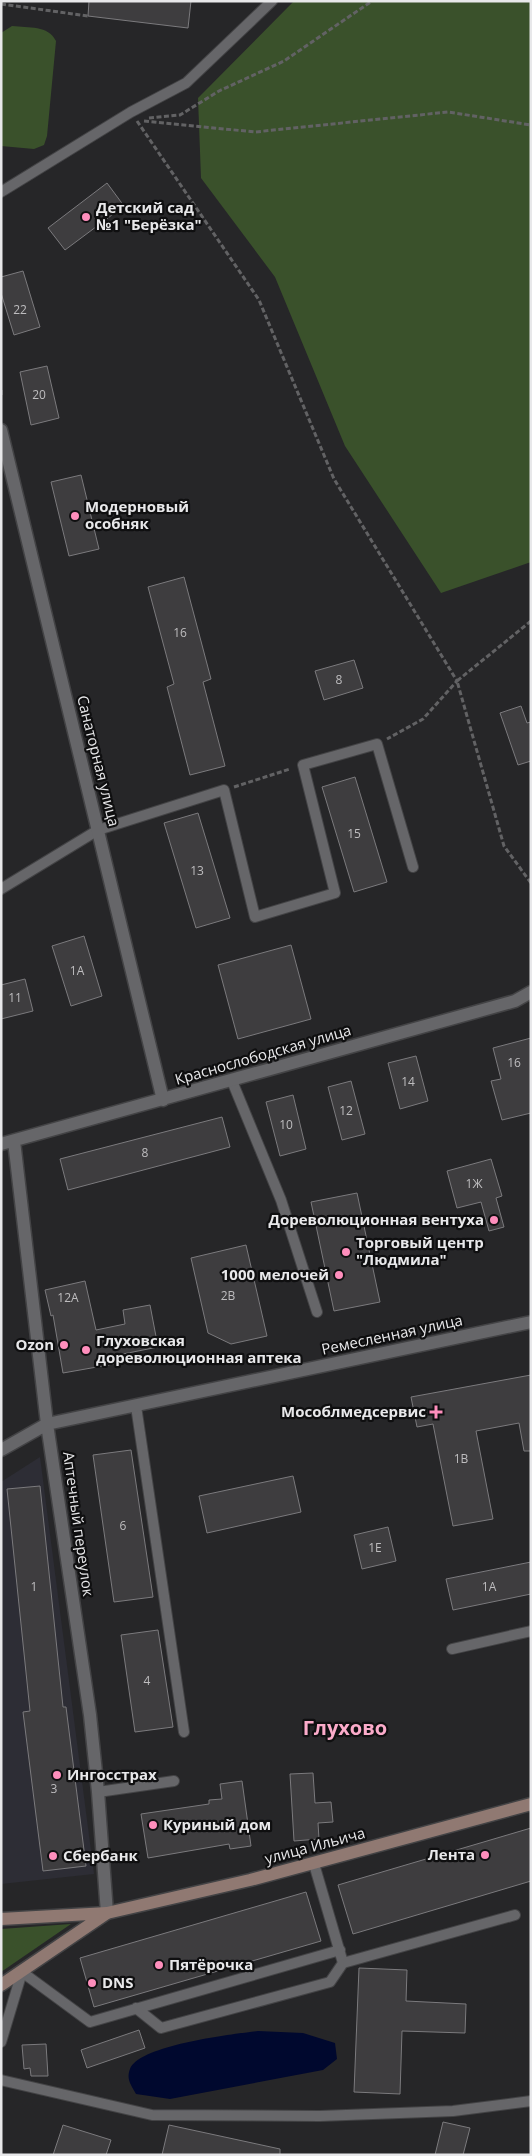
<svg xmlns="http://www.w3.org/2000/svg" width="532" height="2156" viewBox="0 0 532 2156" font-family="'Open Sans',sans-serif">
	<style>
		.built { fill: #2d2d35 }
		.green { fill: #3a512b }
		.water { fill: #00082e }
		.building { fill: #3e3d3f; stroke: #7b7a7d }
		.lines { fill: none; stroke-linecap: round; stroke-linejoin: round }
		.lane-casing { stroke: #434345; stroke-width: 12 }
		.street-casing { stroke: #434345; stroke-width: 15 }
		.secondary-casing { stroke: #434345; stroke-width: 15 }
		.path { stroke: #626264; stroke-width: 3; stroke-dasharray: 5 2.5; stroke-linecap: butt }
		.lane { stroke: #666669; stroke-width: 10 }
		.street { stroke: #666669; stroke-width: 12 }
		.secondary { stroke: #907972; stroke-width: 12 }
		.poi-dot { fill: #fe8ebc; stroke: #0f0f10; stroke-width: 2 }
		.labels { text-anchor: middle; stroke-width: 4.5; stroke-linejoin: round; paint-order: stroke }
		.number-label { font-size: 12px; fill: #bebdbf }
		.poi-label { font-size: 15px; font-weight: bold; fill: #e8e8ea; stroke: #0f0f10; text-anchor: start }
		.street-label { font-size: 15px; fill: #e8e8ea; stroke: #0f0f10 }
		.district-label { font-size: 20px; font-weight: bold; fill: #fbabca; stroke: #0f0f10 }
	</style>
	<rect width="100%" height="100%" fill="#262628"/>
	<path class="built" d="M40 1457 94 1874 1 1884V1482Z"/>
	<path class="green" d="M294 1H531V562L441 593 345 446 275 277 201 178 198 98Z
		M12 26C29 28 48 25 56 41L47 136 44 145 34 149 1 146V33Z
		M71 1924 1 1972V1929Z"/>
	<path class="water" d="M258 2031 303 2033 335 2043 337 2059 323 2070 170 2099 136 2094C131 2085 126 2079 130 2069 139 2045 233 2034 258 2031Z"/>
	<path class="building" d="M89 1H191L188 28 88 16Z
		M107 183 124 206 65 250 48 228Z
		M23 271 40 327 14 335 1 293V277Z
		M47 366 59 418 31 425 20 372Z
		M81 475 99 549 69 556 51 482Z
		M184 577 211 679 203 682 225 766 190 775 167 687 174 684 148 587Z
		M354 660 363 688 324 700 315 671Z
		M521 706 527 723 531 722V761L518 765 500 713Z
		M355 777 387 882 354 892 322 787Z
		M198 813 230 918 196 928 164 823Z
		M84 936 102 996 71 1006 52 946Z
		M291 945 311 1019 238 1039 218 965Z
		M25 979 33 1011 1 1019V985Z
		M531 1038V1113L502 1120 491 1081 501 1079 493 1048Z
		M416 1056 428 1101 400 1109 388 1063Z
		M351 1081 365 1134 342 1140 328 1087Z
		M293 1095 306 1149 280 1156 266 1102Z
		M222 1117 230 1147 68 1190 60 1159Z
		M491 1159 502 1196 496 1198 504 1227 489 1231 481 1202 457 1208 447 1171Z
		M357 1193 380 1302 334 1311 311 1202Z
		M246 1245 267 1336 231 1344 208 1333 191 1258Z
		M85 1281 96 1330 125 1324 123 1310 150 1305 158 1347 113 1356 114 1364 63 1373 53 1315 51 1316 45 1290Z
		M531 1375V1451H524L519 1423 476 1431 493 1519 453 1526 433 1424 417 1427 411 1397Z
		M131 1450 153 1597 114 1602 93 1455Z
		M293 1476 301 1512 207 1533 199 1496Z
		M40 1486 63 1707H66L86 1866 43 1871 23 1712 30 1711 7 1489Z
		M388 1527 396 1561 362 1569 354 1535Z
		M531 1562V1594L453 1610 446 1579Z
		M158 1630 173 1727 135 1732 121 1635Z
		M313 1773 315 1803 331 1802 333 1822 318 1823 319 1839 294 1841 290 1774Z
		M242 1781 251 1846 230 1849 229 1844 148 1858 141 1814 209 1804V1800L222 1799 220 1784Z
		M531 1828V1881L353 1934 338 1885Z
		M306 1892 321 1941 94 2007 80 1958Z
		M359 1968 407 1970 406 2001 466 2004 465 2033 402 2031 400 2094 354 2092Z
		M139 2030 145 2048 87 2068 81 2050Z
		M46 2044 48 2076H31L30 2068 24 2069 22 2045Z
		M443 2122 470 2128 463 2155H435Z
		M63 2125 111 2140 106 2155H53Z
		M169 2125 280 2149V2155H162Z"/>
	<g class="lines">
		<defs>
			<path id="lane" d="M1 192 131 112 186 83 272 1
				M1 889 98 830 224 790 255 917 335 893 303 765 377 744 413 867
				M232 1081 281 1200 317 1312
				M136 1406 184 1732
				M452 1649 531 1631
				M98 1792 174 1781
				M314 1864 343 1963 515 1915
				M136 2008 161 2028 330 1982 343 1963
				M1 2042 22 1972 90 2022 340 1950
				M1 2080 152 2115 320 2116 453 2111 531 2101"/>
			<path id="street" d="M1 430 163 1100
				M14 1141 47 1424 90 1715 98 1792 107 1913
				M1 1144 515 1001 531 992
				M1 1450 47 1424 531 1322"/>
			<path id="secondary" d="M1 1919 107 1913 250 1880 531 1804
				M1 1985 107 1913"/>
		</defs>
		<use href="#lane" class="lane-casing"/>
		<use href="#street" class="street-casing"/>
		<use href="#secondary" class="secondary-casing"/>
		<path class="path" d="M1 4 88 16
			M149 118 180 115 219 91 284 61 372 1
			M137 121 259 300 334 479 457 681 423 719 387 739
			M144 121 255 132 448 112 531 125
			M1 390V397
			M531 621 457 681 504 846 531 883
			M234 787 290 769"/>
		<use href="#lane" class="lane"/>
		<use href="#street" class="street"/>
		<use href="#secondary" class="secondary"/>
	</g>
	<g class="poi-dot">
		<circle cx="86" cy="217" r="5"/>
		<circle cx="75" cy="516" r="5"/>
		<circle cx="494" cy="1220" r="5"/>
		<circle cx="346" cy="1252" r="5"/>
		<circle cx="339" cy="1275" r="5"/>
		<circle cx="64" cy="1345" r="5"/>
		<circle cx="86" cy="1350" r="5"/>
		<path d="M433.5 1404.5h5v5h5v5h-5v5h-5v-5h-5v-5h5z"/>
		<circle cx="57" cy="1775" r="5"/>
		<circle cx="153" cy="1825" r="5"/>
		<circle cx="485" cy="1855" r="5"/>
		<circle cx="53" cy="1856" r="5"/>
		<circle cx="159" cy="1965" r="5"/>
		<circle cx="92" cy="1983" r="5"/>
	</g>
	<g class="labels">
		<g class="number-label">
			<text x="20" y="314">22</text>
			<text x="39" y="399">20</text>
			<text x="180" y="637">16</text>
			<text x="339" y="684">8</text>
			<text x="354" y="838">15</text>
			<text x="197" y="875">13</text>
			<text x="77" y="975">1А</text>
			<text x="15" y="1002">11</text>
			<text x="514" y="1067">16</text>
			<text x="408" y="1086">14</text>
			<text x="346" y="1115">12</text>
			<text x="286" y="1129">10</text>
			<text x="145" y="1157">8</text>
			<text x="474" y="1188">1Ж</text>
			<text x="228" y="1300">2В</text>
			<text x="68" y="1302">12А</text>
			<text x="461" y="1463">1В</text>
			<text x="123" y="1530">6</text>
			<text x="375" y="1552">1Е</text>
			<text x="34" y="1591">1</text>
			<text x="489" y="1591">1А</text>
			<text x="147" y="1685">4</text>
			<text x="54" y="1793">3</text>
		</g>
		<g class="poi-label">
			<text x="96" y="213">Детский сад<tspan x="96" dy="17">№1 "Берёзка"</tspan></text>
			<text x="85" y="512">Модерновый<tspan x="85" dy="17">особняк</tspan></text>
			<text x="484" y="1225" text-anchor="end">Дореволюционная вентуха</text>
			<text x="356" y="1248">Торговый центр<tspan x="356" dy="17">"Людмила"</tspan></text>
			<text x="329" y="1280" text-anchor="end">1000 мелочей</text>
			<text x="96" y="1346">Глуховская<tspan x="96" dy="17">дореволюционная аптека</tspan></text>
			<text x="54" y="1350" text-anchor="end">Ozon</text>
			<text x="426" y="1417" text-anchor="end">Мособлмедсервис</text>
			<text x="67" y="1780">Ингосстрах</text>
			<text x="163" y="1830">Куриный дом</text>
			<text x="475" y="1860" text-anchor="end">Лента</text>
			<text x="63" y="1861">Сбербанк</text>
			<text x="169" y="1970">Пятёрочка</text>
			<text x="102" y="1988">DNS</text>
		</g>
		<g class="street-label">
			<text transform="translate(98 761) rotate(76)" y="5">Санаторная улица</text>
			<text transform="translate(263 1055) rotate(-16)" y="5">Краснослободская улица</text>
			<text transform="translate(392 1335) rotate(-12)" y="5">Ремесленная улица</text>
			<text transform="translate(78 1524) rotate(82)" y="5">Аптечный переулок</text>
			<text transform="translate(315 1846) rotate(-15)" y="5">улица Ильича</text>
		</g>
		<g class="district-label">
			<text x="345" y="1735">Глухово</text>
		</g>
	</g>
	<rect width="532" height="2156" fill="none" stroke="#e8e8ea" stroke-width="5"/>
</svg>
